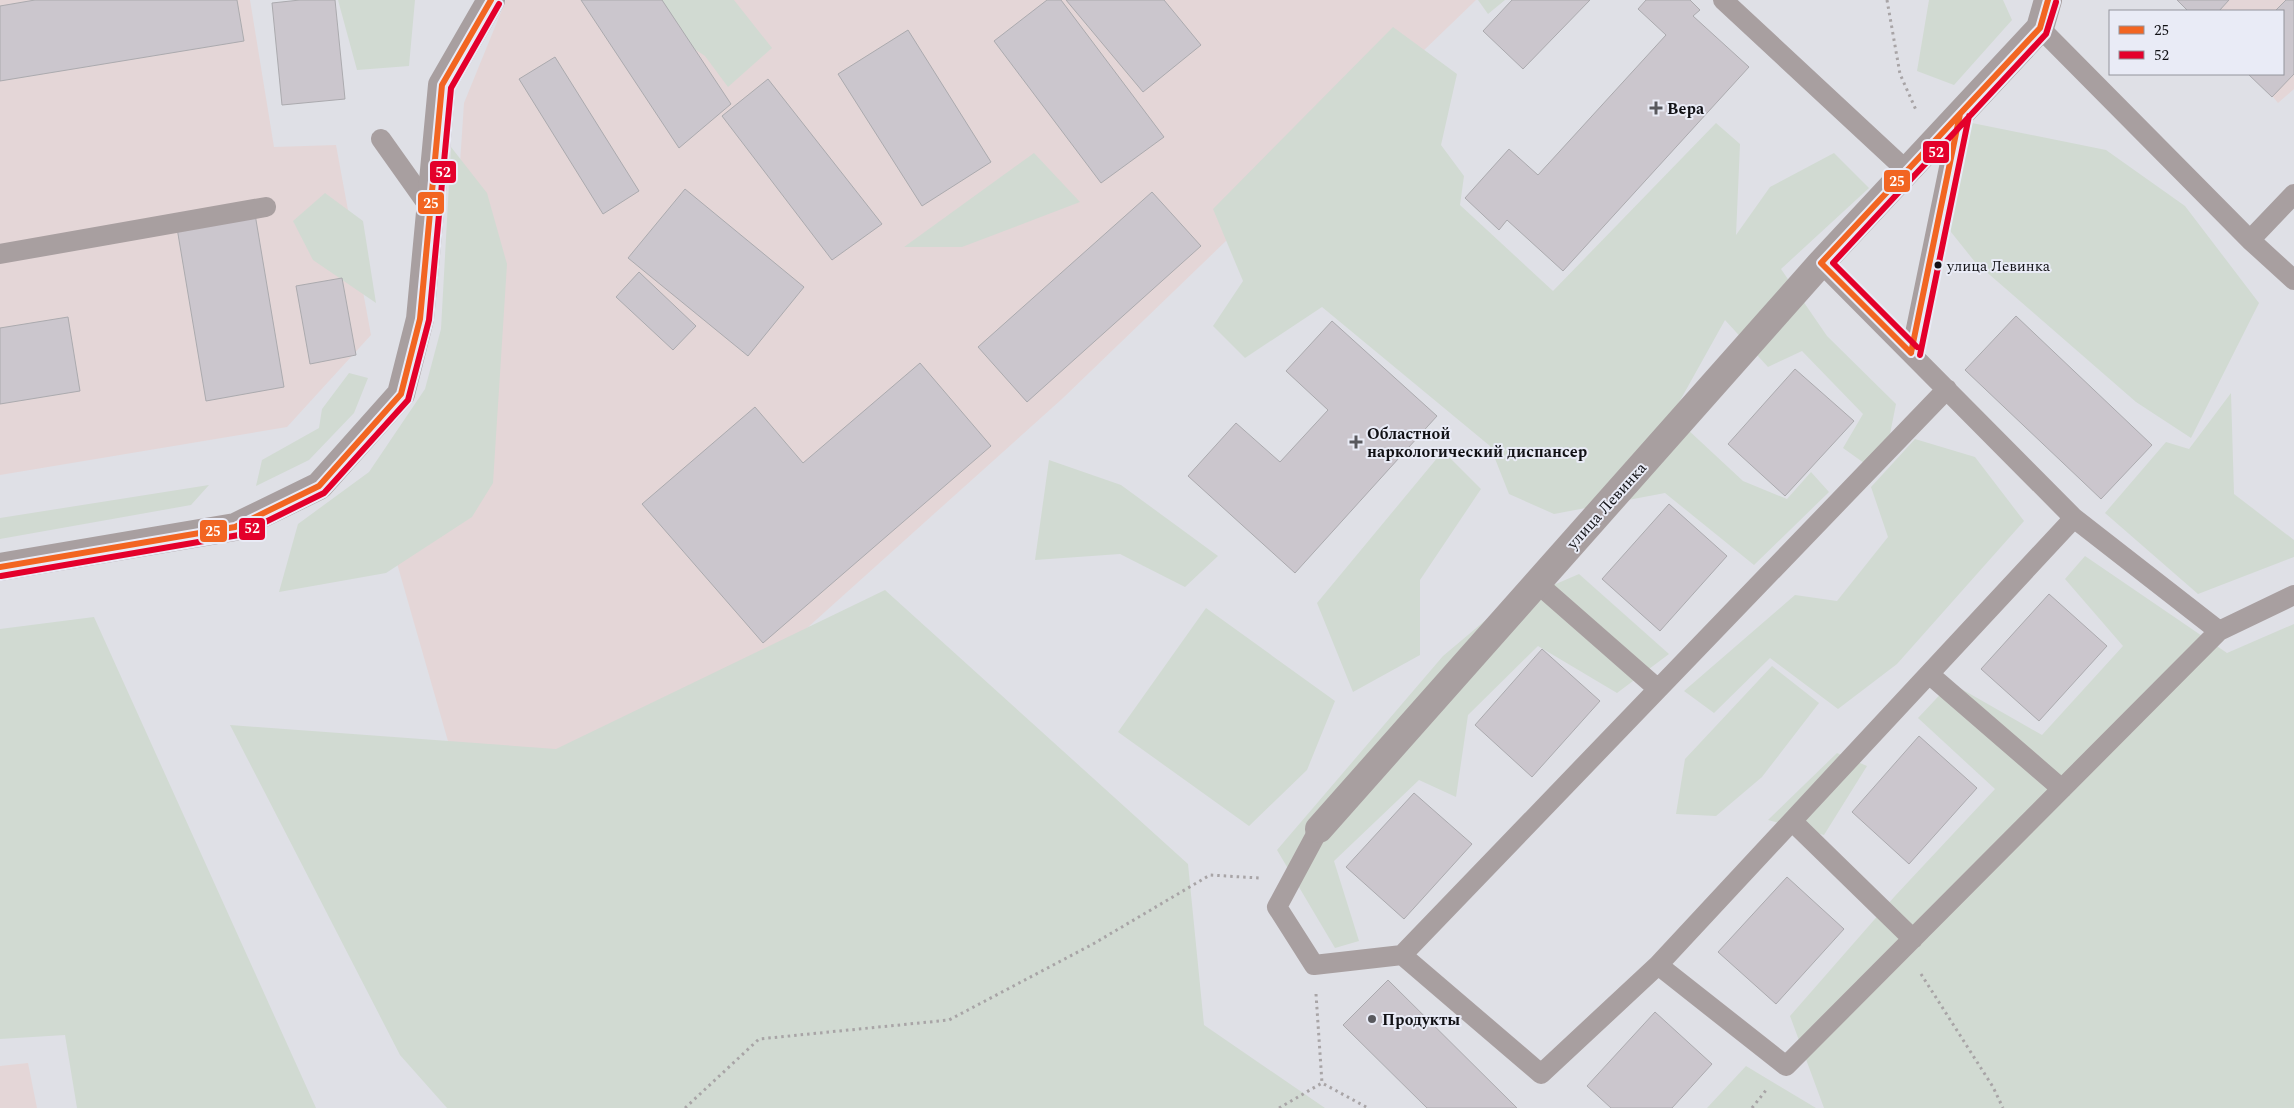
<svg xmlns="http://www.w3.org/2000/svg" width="2294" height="1108" viewBox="0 0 2294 1108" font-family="Spectral,serif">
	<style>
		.industrial { fill: #e4d6d7 }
		.green { fill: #d1dad2 }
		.building { fill: #cbc6cd; stroke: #abaaae }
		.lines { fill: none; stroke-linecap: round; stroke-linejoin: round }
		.path { stroke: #a8a4a6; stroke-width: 3; stroke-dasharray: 2.5 4; stroke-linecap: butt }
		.lane { stroke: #a89fa0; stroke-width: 20 }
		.street { stroke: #a89fa0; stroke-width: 28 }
		.bus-1-casing { stroke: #e9ebf6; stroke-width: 10 }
		.bus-2-casing { stroke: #e9ebf6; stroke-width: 10 }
		.bus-1 { stroke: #f26522; stroke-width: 6 }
		.bus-2 { stroke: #e4002b; stroke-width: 6 }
		.poi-dot { fill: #59595e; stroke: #e9ebf6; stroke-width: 2 }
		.bus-dot { fill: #111115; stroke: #e9ebf6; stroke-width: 2 }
		.labels { text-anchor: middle; stroke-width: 4; stroke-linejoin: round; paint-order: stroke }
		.bus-label { font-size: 15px; fill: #111115; stroke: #e9ebf6; text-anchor: start }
		.poi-label { font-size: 16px; font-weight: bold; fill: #111115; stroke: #e9ebf6; text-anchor: start }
		.street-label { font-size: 16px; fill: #111115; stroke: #e9ebf6 }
		.line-badge { stroke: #e9ebf6; stroke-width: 2 }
		.badge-label { font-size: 14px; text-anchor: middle; font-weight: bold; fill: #fff }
	</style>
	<rect width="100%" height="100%" fill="#dfe0e6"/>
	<path class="industrial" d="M0 0H250L274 147 336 145 371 335 287 427 0 475Z
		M506 0H1476L1063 398 758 672 462 790 388 532 442 436 464 103Z
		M2192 0H2294V89L2278 103 2254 74H2283V11H2202Z
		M28 1063 37 1108H0V1066Z"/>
	<path class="green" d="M338 0H415L409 66 357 70Z
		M621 0H734L772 48 728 87 705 56Z
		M1478 0H1505L1488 14Z
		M1929 0H2003L2012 20 1954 85 1917 71Z
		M1393 27 1457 74 1441 145 1464 176 1460 205 1553 291 1716 123 1740 144 1736 235 1770 187 1834 153 1869 188 1781 269 1827 336 1896 404 1890 434 1864 463 1843 448 1863 414 1802 351 1768 367 1725 320 1672 415 1743 481 1787 499 1811 472 1829 492 1754 565 1665 493 1554 514 1509 494 1490 446 1322 307 1245 358 1213 326 1243 281 1213 209Z
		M1972 123 2106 150 2185 206 2259 303 2191 438 2136 402 1975 262 1947 227Z
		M451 147 487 193 507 264 493 483 472 517 386 573 279 592 298 524 369 472 425 389 441 329Z
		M1034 153 1080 202 962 247H904Z
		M325 193 363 221 376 303 313 260 293 221Z
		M349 373 368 378 354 413 309 460 256 486 262 460 319 428 322 409Z
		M2231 393 2234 494 2294 540V557L2198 594 2105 513 2166 442 2189 449Z
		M1915 439 1975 457 2024 521 1897 664 1838 709 1770 658 1714 713 1684 691 1795 595 1837 601 1888 537 1871 487Z
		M1443 451 1481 489 1420 580V655L1353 692 1317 603Z
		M1049 460 1121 485 1218 556 1185 587 1120 554 1035 560Z
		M209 485 191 505 0 539V518Z
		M2085 556 2227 653 2294 624V1108H1824L1790 1016 1895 896 1995 789 1918 718 1951 683 2042 735 2123 646 2065 579Z
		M1579 574 1669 654 1617 693 1538 646 1468 715 1456 797 1419 780 1334 861 1359 941 1335 948 1277 850 1443 656 1500 608Z
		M885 590 1188 864 1204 1025 1325 1108H447L400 1055 230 725 556 749Z
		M1206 608 1335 701 1307 770 1249 826 1118 732Z
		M94 617 316 1108H77L65 1035 0 1039V629Z
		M1772 666 1819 703 1762 777 1716 816 1676 814 1685 759Z
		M1837 753 1867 766 1824 835 1768 820Z
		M1746 1066 1816 1108H1707Z"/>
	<path class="building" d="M35 0H237L244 41 0 81V6Z
		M300 0H335L345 99 282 105 272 3Z
		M581 0H662L731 104 679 148Z
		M1047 0H1061L1164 137 1101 183 994 41Z
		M1066 0H1164L1201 45 1143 92Z
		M1512 0H1590L1523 69 1483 31Z
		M1646 0H1690L1700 10 1693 16 1749 67 1563 271 1507 220 1499 230 1465 198 1509 149 1538 175 1666 35 1638 9Z
		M2177 0H2229L2219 11H2188Z
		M2286 0H2294V74L2272 97 2248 74H2283V11H2275Z
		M908 30 991 162 922 206 838 74Z
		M555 57 639 191 603 214 519 79Z
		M768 79 882 224 832 260 722 116Z
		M685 189 804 287 748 356 628 258Z
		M1152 192 1201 246 1027 402 978 347Z
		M255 214 284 387 206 401 177 228Z
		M639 272 696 326 673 350 616 297Z
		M342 278 356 355 310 364 296 286Z
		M2016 316 2152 445 2101 499 1965 370Z
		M68 317 80 391 0 404V328Z
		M1332 321 1437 416 1295 573 1188 476 1236 423 1280 462 1328 410 1286 371Z
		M920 363 991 446 763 643 642 504 755 407 803 463Z
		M1795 369 1854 421 1785 496 1728 444Z
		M1669 504 1727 556 1660 631 1602 579Z
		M2049 594 2107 646 2039 721 1981 669Z
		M1542 649 1600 701 1532 777 1475 725Z
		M1919 736 1977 788 1909 864 1852 812Z
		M1414 793 1472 844 1404 919 1346 867Z
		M1787 877 1844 929 1776 1004 1718 952Z
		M1388 980 1517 1108H1427L1343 1025Z
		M1655 1012 1712 1064 1672 1108H1611L1587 1086Z"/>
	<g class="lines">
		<path class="path" d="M1887 0 1900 74 1916 110
			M1921 974 1993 1087 2003 1108
			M1316 994 1322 1083
			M685 1108 759 1039 949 1020 1093 944 1210 875 1259 878
			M1279 1108 1322 1083 1368 1108
			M1752 1108 1767 1089"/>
		<path class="lane" d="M1723 0 1907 171
			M2040 28 2250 240 2294 194
			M381 139 430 208
			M2250 240 2294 280
			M0 254 266 207
			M1821 263 2074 518
			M1911 353 1960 114
			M1537 583 1658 689
			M1929 674 2062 789
			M1792 821 1913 939
			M1319 829 1277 907 1314 965 1402 955 1541 1074 1658 965 2074 518 2219 631 2294 595
			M1402 955 1947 389
			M1658 965 1786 1066 2219 631"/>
		<path class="street" d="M0 567 235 527 319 486 401 394 420 319 442 85 491 0
			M1319 829 1821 263 2040 28 2048 0"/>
		<defs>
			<path id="bus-1" d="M1911 353 1821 263 2040 28 2048 0
				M1911 353 1960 114
				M0 567 235 527 319 486 401 394 420 319 442 85 491 0"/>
			<path id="bus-2" d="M1917 347 1833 263 2046 34 2056 2
				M1920 355 1969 116
				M1 576 239 535 324 493 408 400 429 320 451 88 499 4"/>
		</defs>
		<use href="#bus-1" class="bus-1-casing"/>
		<use href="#bus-2" class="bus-2-casing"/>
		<use href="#bus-1" class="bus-1"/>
		<use href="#bus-2" class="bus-2"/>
	</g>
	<g class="poi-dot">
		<path d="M1653.5 100.5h5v5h5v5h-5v5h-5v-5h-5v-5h5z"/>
		<path d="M1353.5 434.5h5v5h5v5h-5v5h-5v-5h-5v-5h5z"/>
		<circle cx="1372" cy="1019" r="5"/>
	</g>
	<circle class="bus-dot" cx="1938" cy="265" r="4.5"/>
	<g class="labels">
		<g class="bus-label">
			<text x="1947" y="271">улица Левинка</text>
		</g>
		<g class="poi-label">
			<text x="1667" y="114">Вера</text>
			<text x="1367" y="439">Областной<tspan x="1367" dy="18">наркологический диспансер</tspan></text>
			<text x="1382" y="1025">Продукты</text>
		</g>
		<g class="street-label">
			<text transform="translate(1606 505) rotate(-48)" y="6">улица Левинка</text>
		</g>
	</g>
	<g class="line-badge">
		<rect x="1922" y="140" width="28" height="24" rx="5" fill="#e4002b"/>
		<rect x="429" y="160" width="28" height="24" rx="5" fill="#e4002b"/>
		<rect x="1883" y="169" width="28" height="24" rx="5" fill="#f26522"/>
		<rect x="417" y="191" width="28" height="24" rx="5" fill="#f26522"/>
		<rect x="238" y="517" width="28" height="24" rx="5" fill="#e4002b"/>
		<rect x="199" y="519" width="29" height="24" rx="5" fill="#f26522"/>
	</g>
	<g class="badge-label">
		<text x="1936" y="157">52</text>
		<text x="443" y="177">52</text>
		<text x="1897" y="186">25</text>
		<text x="431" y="208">25</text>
		<text x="252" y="533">52</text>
		<text x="213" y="536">25</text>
	</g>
	<rect x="2109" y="10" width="175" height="65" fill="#e9ebf6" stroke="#93949c"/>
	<rect x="2119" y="26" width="25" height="8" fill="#f26522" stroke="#93949c"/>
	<text x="2154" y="35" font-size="15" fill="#111115">25</text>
	<rect x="2119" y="51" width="25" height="8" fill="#e4002b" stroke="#93949c"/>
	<text x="2154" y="60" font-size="15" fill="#111115">52</text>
</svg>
